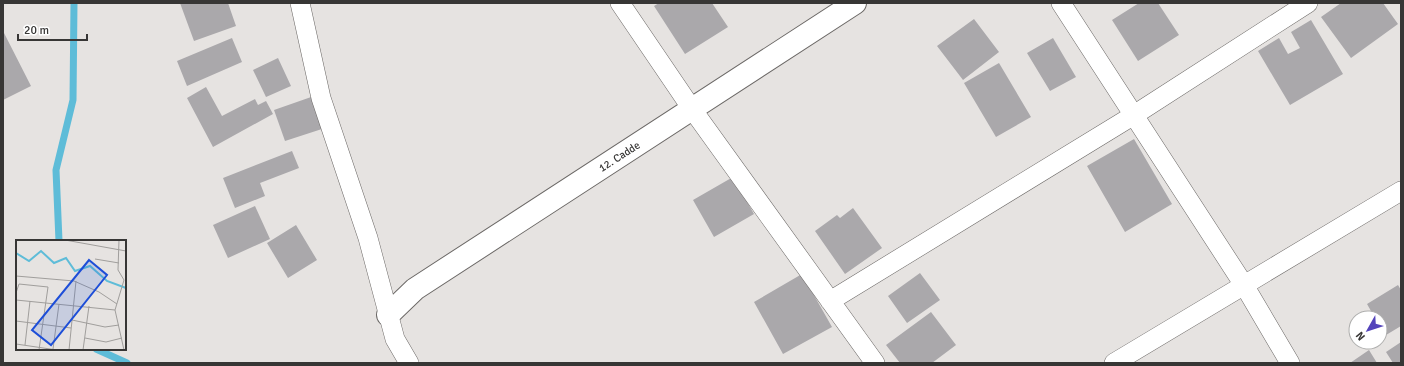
<svg xmlns="http://www.w3.org/2000/svg" width="1404" height="366" viewBox="0 0 1404 366" font-family="Signika,sans-serif">
	<style>
		.lines { fill: none; stroke-linecap: round; stroke-linejoin: round }
		.stream { stroke: #5ebcd8; stroke-width: 7 }
		.building { fill: #aaa8ab }
		.street-casing { stroke: #6c6967; stroke-width: 20 }
		.secondary-casing { stroke: #6c6967; stroke-width: 24 }
		.street { stroke: #fff; stroke-width: 19 }
		.secondary { stroke: #fff; stroke-width: 22 }
		.labels { text-anchor: middle; stroke-width: 3; stroke-linejoin: round; paint-order: stroke }
		.street-label { font-size: 11px; fill: #373635; stroke: #fff }
		.inset-river { fill: none; stroke: #5ebcd8; stroke-width: 2 }
		.inset-road { fill: none; stroke: #a09e9c; stroke-width: 1 }
		.view { fill: #1d4ed8; fill-opacity: 0.15; stroke: #1d4ed8; stroke-width: 2 }
		.inset-edge { fill: none; stroke: #373635; stroke-width: 2 }
	</style>
	<rect width="100%" height="100%" fill="#e6e3e1"/>
	<g class="lines">
		<path class="stream" d="M59 241 56 170 73 100 74 3
			M96 349 127 363"/>
	</g>
	<path class="building" d="M180 3H228L236 26 194 41Z
		M659 3H712L728 27 685 54 654 6Z
		M1139 3H1158L1179 35 1138 61 1112 20Z
		M1341 3H1383L1398 24 1351 58 1321 17Z
		M974 19 999 52 963 80 937 46Z
		M1311 20 1343 74 1290 105 1258 51 1279 38 1288 54 1300 48 1291 32Z
		M3 31 31 86 3 100Z
		M232 38 242 62 187 86 177 61Z
		M1053 38 1076 77 1050 91 1027 53Z
		M278 58 291 86 266 97 253 70Z
		M999 63 1031 117 996 137 964 83Z
		M206 87 222 116 255 99 258 105 266 101 273 114 213 147 187 98Z
		M314 96 325 128 285 141 274 110Z
		M1134 139 1172 204 1125 232 1087 166Z
		M292 151 299 168 260 183 265 196 235 208 223 178Z
		M733 177 754 214 714 237 693 200Z
		M255 206 270 239 228 258 213 225Z
		M853 208 882 248 845 274 815 231 837 215 840 218Z
		M296 225 317 260 288 278 267 243Z
		M920 273 940 300 907 323 888 296Z
		M802 274 832 327 783 354 754 302Z
		M1398 285 1401 290V326L1386 335 1380 325V318H1375L1367 304Z
		M931 312 956 345 932 363H900L886 345Z
		M1401 342V363H1393L1386 352Z
		M1369 350 1377 363H1350Z"/>
	<g class="lines">
		<defs>
			<path id="street" d="M300 3 321 98 368 238 395 339 409 363
				M620 3 692 109 875 363
				M1061 3 1244 285 1290 363
				M830 301 1134 115 1308 3
				M1114 363 1401 191"/>
			<g id="secondary">
				<path id="s1" d="M388 315 415 289 855 3"/>
			</g>
		</defs>
		<use href="#street" class="street-casing"/>
		<use href="#secondary" class="secondary-casing"/>
		<use href="#street" class="street"/>
		<use href="#secondary" class="secondary"/>
	</g>
	<g class="labels">
		<g class="street-label">
			<text dy="4" stroke="none"><textPath href="#s1" startOffset="281">12. Cadde</textPath></text>
		</g>
	</g>
	<g transform="translate(16 240)">
		<rect width="110" height="110" fill="#e6e3e1"/>
		<path class="inset-river" d="M0 13 13 21 25 11 38 23 50 18 59 31 74 26 91 41 110 48"/>
		<path class="inset-road" d="M49 0 110 11M103 0 102 30 108 40M79 19 103 23M0 36 58 41 83 52 101 64M0 53 3 44 32 47 23 110M0 60 99 70M56 80 89 87 103 85M0 81 55 88M69 98 90 102 106 98M0 104 41 110M9 105 14 61M37 109 43 64M53 110 60 41M67 110 73 66M108 110 99 70 108 40"/>
		<path class="view" d="M73 20 91 35 35 105 16 90Z"/>
		<rect width="110" height="110" class="inset-edge"/>
	</g>
	<rect width="1404" height="366" fill="none" stroke="#373635" stroke-width="8"/>
	<g transform="translate(1368 330) rotate(231)"><circle r="19" fill="#ffffff" stroke="#afafae"/>
	<path d="M0-3L7 15L0 10L-7 15Z" fill="#5444bb"/>
	<text y="-6" font-size="11" font-weight="bold" text-anchor="middle" fill="#373635">N</text>
	</g>
	<path d="M18 34v6h69v-6" fill="none" stroke="#373635" stroke-width="2"/>
	<text x="24" y="34" font-size="12" fill="#373635" stroke="#ffffff" stroke-width="3" paint-order="stroke">20 m</text>
</svg>
